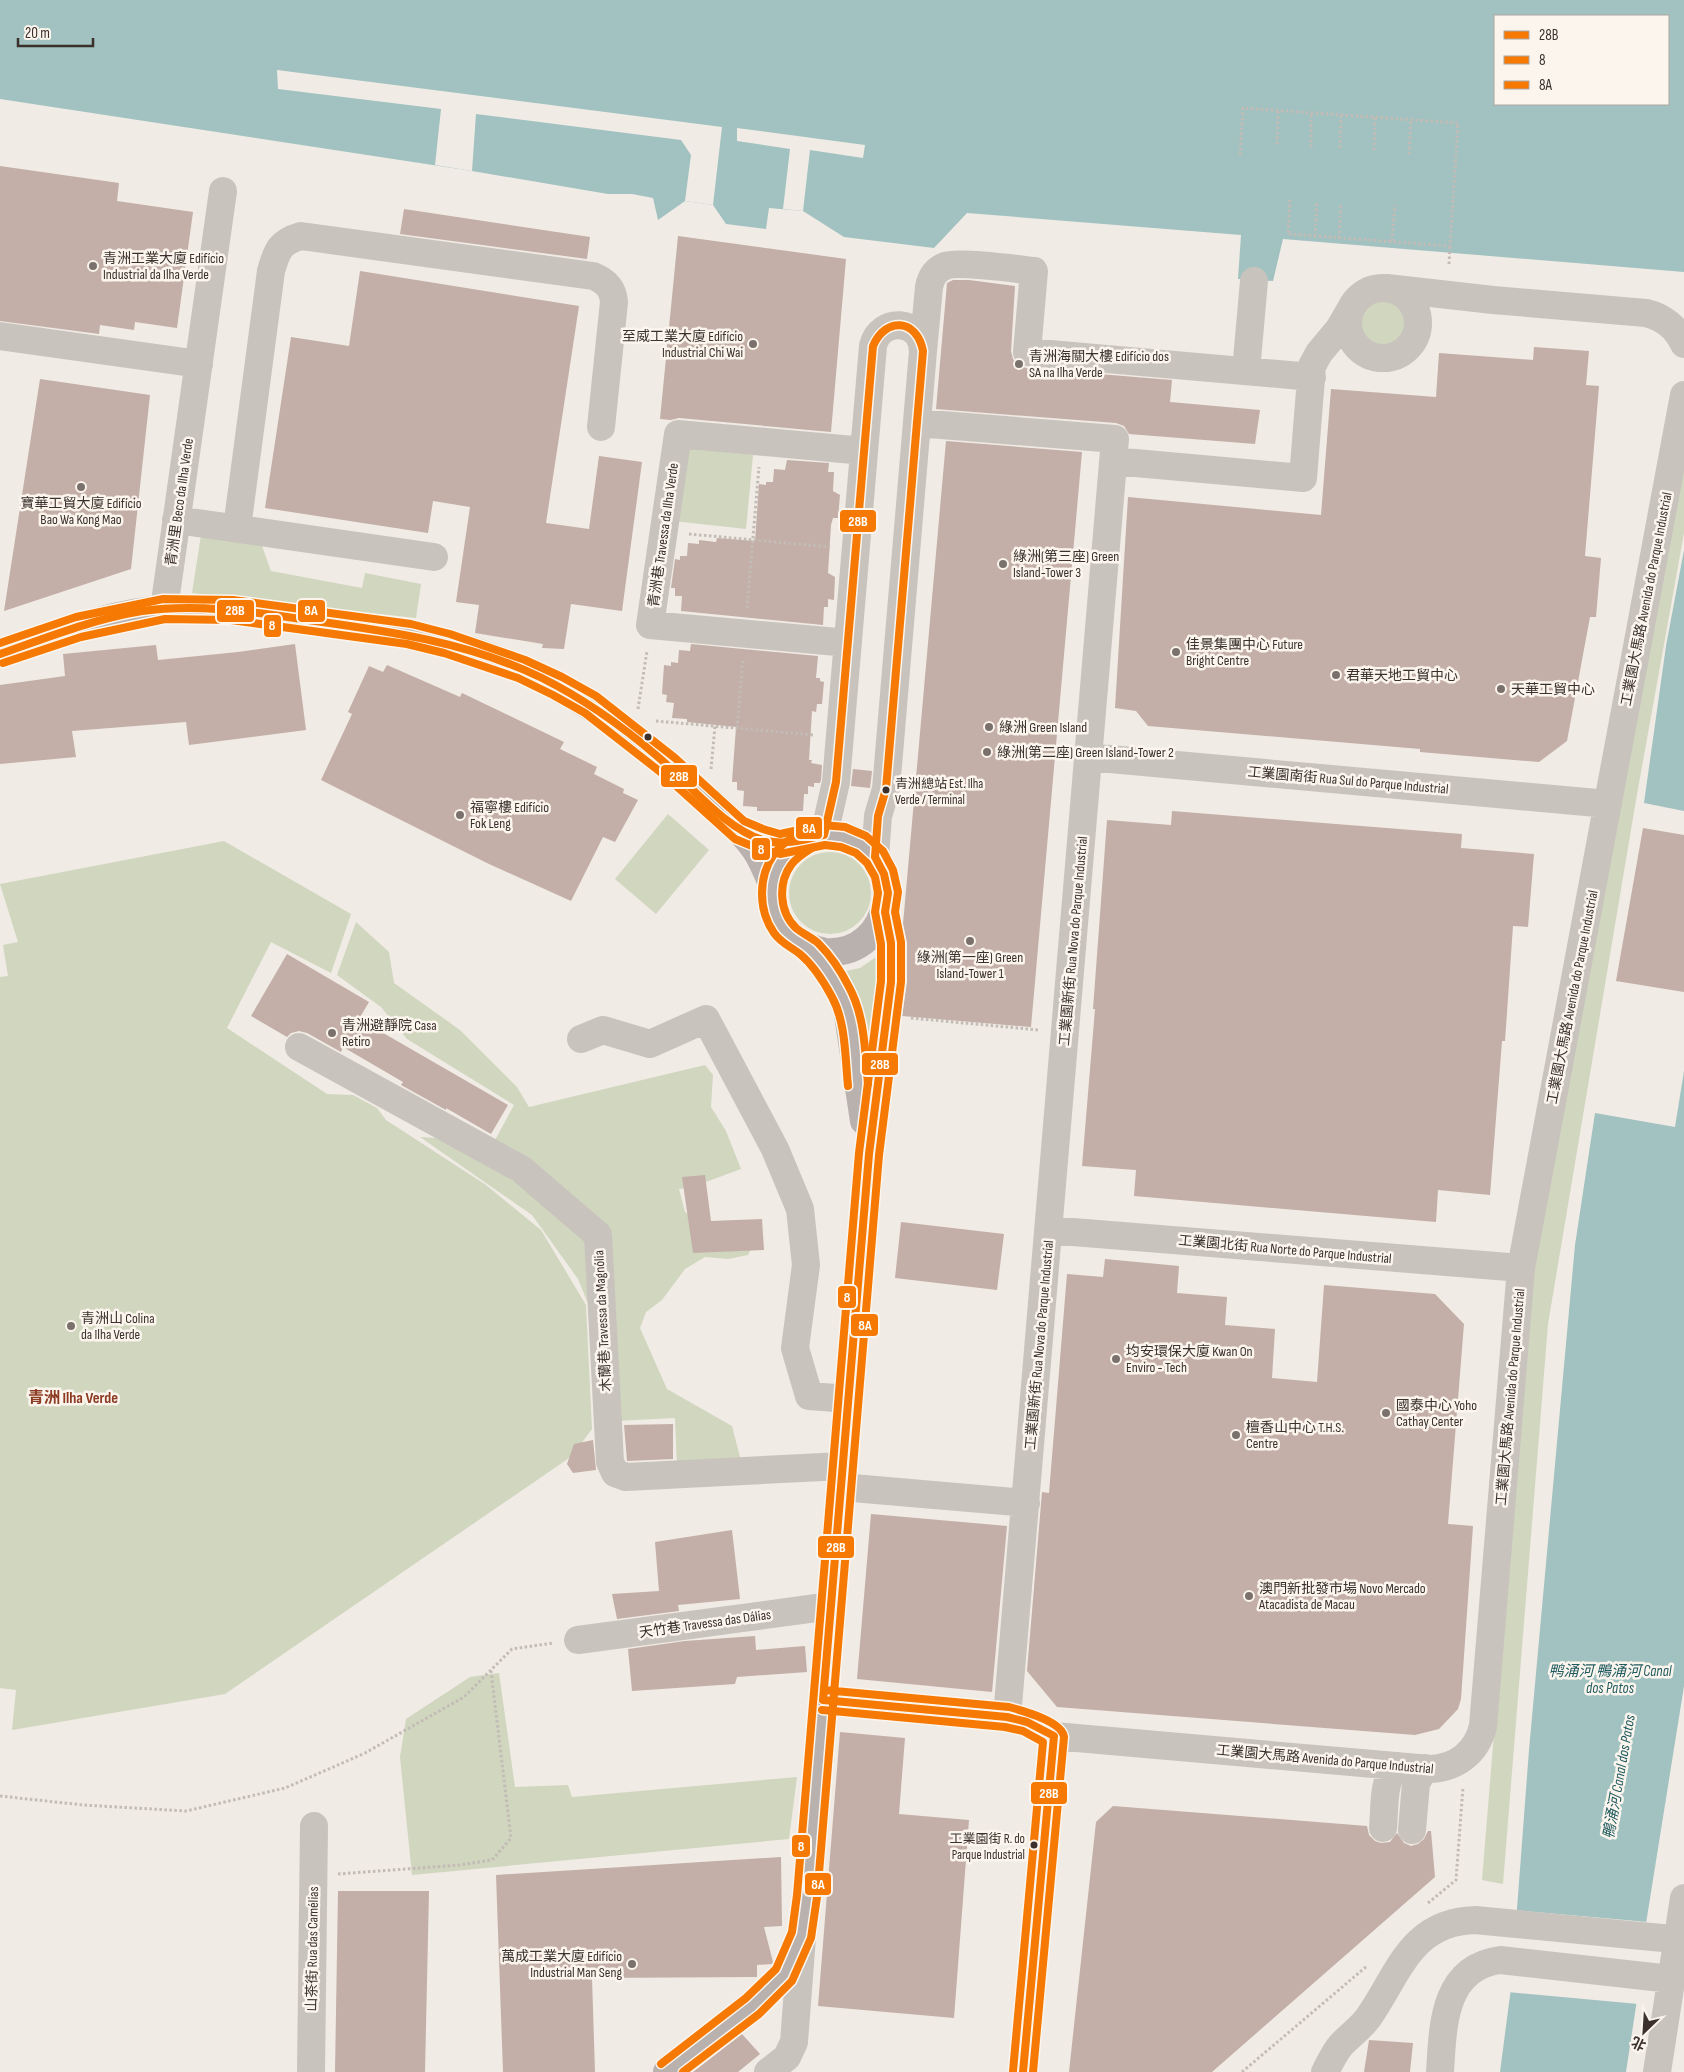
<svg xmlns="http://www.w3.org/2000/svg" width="1684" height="2072" viewBox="0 0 1684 2072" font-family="'Sofia Sans Condensed','Noto Sans SC',sans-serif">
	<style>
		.green { fill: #d1d6bf }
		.water { fill: #a1c2c1; fill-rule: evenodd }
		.pier { fill: #f0ebe5 }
		.building { fill: #c3afa7 }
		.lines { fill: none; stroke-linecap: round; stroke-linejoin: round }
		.path { stroke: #c2bbb6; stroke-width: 3; stroke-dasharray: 2.5 2.5; stroke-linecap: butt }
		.minor { stroke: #c9c3be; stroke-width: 28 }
		.major { stroke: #b8b1ad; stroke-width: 28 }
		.bus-1-casing { stroke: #fbf5ee; stroke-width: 11 }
		.bus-2-casing { stroke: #fbf5ee; stroke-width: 11 }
		.bus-3-casing { stroke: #fbf5ee; stroke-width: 11 }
		.bus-1 { stroke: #f57902; stroke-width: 8 }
		.bus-2 { stroke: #f57902; stroke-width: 8 }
		.bus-3 { stroke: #f57902; stroke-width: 8 }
		.poi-dot { fill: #7a716c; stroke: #fbf5ee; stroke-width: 2 }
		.bus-dot { fill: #3b302b; stroke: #fbf5ee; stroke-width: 2 }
		.labels { text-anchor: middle; stroke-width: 5; stroke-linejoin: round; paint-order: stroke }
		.bus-label { font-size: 13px; fill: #3b302b; stroke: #fbf5ee; text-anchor: start }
		.poi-label { font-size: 14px; fill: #3b302b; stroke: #fbf5ee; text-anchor: start }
		.street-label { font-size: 14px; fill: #3b302b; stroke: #fbf5ee }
		.water-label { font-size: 15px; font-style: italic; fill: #1f5a5e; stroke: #fbf5ee }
		.quarter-label { font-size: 16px; font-weight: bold; fill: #8c3b22; stroke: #fbf5ee }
		.line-badge { stroke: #fbf5ee; stroke-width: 2 }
		.badge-label { font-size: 14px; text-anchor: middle; font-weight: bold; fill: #fff }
	</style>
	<rect width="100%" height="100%" fill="#f0ebe5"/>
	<path class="green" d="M1359 324a23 23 0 1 1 46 0a23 23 0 1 1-46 0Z
		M1684 433V533L1636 800 1548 1324 1503 1884 1482 1880 1532 1268Z
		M685 447 753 455 746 529 673 521Z
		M201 535 262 546 271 571 362 588 365 573 421 584 416 618 192 593Z
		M668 814 709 850 656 914 615 879Z
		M224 841 351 914 331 973 271 942 227 1028 327 1094 353 1095 377 1108 386 1120 486 1185 541 1230 586 1305 592 1429 572 1456 225 1694 12 1730 16 1690 0 1688V977L8 976 3 945 18 942 0 884Z
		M789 893a41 41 0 1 1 82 0a41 41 0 1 1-82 0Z
		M356 922 389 952 394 983 460 1030 517 1087 529 1107 705 1065 713 1075 711 1107 726 1131 741 1169 695 1186 679 1189 685 1212 704 1225 756 1238 748 1255 728 1259 705 1257 685 1269 662 1300 646 1312 640 1328 667 1389 732 1426 741 1461 677 1467 675 1418 615 1421 594 1318 578 1279 532 1215 420 1137 494 1142 514 1105 407 1039 381 1007 337 975Z
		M882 953 871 1061C867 1024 862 1004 846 971L860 968Z
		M499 1673 515 1787 568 1785 572 1797 797 1777 789 1839 412 1875 400 1757 406 1719 470 1677Z"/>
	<path class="water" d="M0 0H1684V272L1283 239 1273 281 1238 279 1241 235 967 213 934 248 844 237 803 211 769 208 766 229 726 224 713 205 685 201 658 220 653 198 632 194H608L472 171 0 99ZM1495 16H1668V104H1495Z
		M1684 550V811L1644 803 1666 646Z
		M1684 1071V1686L1644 1936 1638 1993 1626 2072H1500L1511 1988 1529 1750 1575 1245 1595 1113 1675 1127Z"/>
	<path class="pier" d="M277 70 722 127 713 205 685 201 691 155 681 140 476 114 472 171 435 165 441 109 278 89Z
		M737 128 865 145 863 158 810 150 803 211 783 209 790 149 737 141Z
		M1514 1910 1648 1922 1638 2004 1508 1992Z"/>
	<path class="building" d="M0 166 119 183 117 201 193 212 177 328 135 322 134 330 100 325 99 334 0 321Z
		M404 209 590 237 587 259 400 234Z
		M678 236 846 259 831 432 679 418 671 420 660 419Z
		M360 271 579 306 546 523 589 529 599 456 642 462 622 611 571 604 564 649 542 648 543 644 475 633 479 605 456 602 470 507 433 501 428 533 265 508 291 337 349 346Z
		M953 280H969L1015 286 1011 351 1013 359 1018 365 1026 368 1172 380 1170 402 1260 410 1255 444 1129 434 1124 426 1116 423 936 409 947 283Z
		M1534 347 1589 351 1586 385 1599 386 1585 556 1601 558 1596 617H1590L1567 741 1539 762 1420 752V749L1148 726 1136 711 1115 708 1128 497 1321 515 1331 389 1436 397 1439 353 1533 360Z
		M40 379 150 395 131 569 4 611Z
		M946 441 1082 452 1031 1027 902 1016 907 982V943L903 924Z
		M787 460 829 463 828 472H834L833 491 840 495 838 518H833L831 525 828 573 835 577 834 600 828 599V607H824L823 625 681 611 682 596H675V588H671L675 559 680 560V556H687L688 543 699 544V540L716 542 717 538 755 541 759 484 766 485V482H773L774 469 785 470Z
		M295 644 306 730 189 745 186 722 72 731 76 757 0 764V685L65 676 63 654 156 645 158 660 238 652Z
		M691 644 818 656 816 678H820V681L824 682 822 704H817L816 712 812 711 809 760H812L811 763 822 765 821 780 820 783H814V787L808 786V794H804L803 811H757V807L743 806 744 791 737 790V782H732L736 727 687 722V719L672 718 674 703 666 702 667 695 662 694 664 665 671 666V662L678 663 679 650 690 651Z
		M387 665 460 697 462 693 564 742 560 749 597 767 594 774 624 789 623 793 638 800 615 842 603 837 571 901 489 864 321 780 352 714 348 712 369 666 383 672Z
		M853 769 872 771 870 788 851 786Z
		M1172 811 1462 834 1461 848 1534 854 1528 927 1513 926 1505 1041H1502L1490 1195 1438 1190 1436 1222 1134 1196 1136 1170 1082 1166 1095 1009H1093L1107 820 1171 825Z
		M1643 828 1684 835V992L1616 981Z
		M287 954 369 1002 359 1019 508 1105 491 1134 446 1108V1110L401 1085 403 1082 343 1047 341 1052 307 1033 299 1031 291 1033 287 1037 251 1016Z
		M705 1175 711 1221 762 1219 764 1250 693 1253 682 1177Z
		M901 1222 1004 1234 997 1290 895 1278Z
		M1105 1259 1179 1266 1177 1293 1227 1297 1225 1325 1275 1329 1272 1378 1317 1382 1324 1285 1435 1294 1464 1324 1448 1524 1473 1526 1461 1699 1458 1709 1439 1729 1415 1735 1057 1707 1027 1671 1042 1492 1049 1493 1067 1274 1103 1277Z
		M673 1424V1459L627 1461 624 1425Z
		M593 1440 596 1470 573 1473 567 1464 574 1444Z
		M871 1514 1007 1526 992 1692 857 1679Z
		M732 1530 740 1599 678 1605 679 1611 617 1619 612 1594 659 1591 655 1542Z
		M755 1636 756 1650 805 1646 807 1672 737 1677 735 1684 632 1691 628 1649 685 1641Z
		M840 1732 905 1738 899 1814 969 1820 954 2018 818 2006Z
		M1113 1806 1367 1826 1369 1835 1375 1841 1381 1843 1390 1842 1397 1833 1404 1843 1411 1846 1418 1844 1424 1839 1428 1831H1431L1435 1877 1212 2072H1069L1096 1822Z
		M781 1857 782 1926 764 1927 773 1962 772 1964 757 1965V1977L592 1978 595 2072H503L496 1875Z
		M338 1891H429L425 2072H335Z
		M742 2034 760 2054 738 2072H693Z
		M1369 2040 1413 2043 1410 2072H1364Z"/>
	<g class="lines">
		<path class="path" d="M1277 144 1278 111
			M1311 147V113
			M1340 148 1341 115
			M1374 150 1375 117
			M1409 154 1411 120
			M1240 155 1243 108 1458 123 1450 246 1288 234 1290 199
			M1315 236 1317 201
			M1339 238 1341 203
			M1392 241 1395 205
			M1449 264 1450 246
			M689 534 830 547
			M747 608 759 467
			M638 709 647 651
			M656 721 814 735
			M737 728 743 659
			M711 769 715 726
			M911 1018 1039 1030
			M0 1796 83 1805 186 1811 285 1788 365 1753 464 1697 512 1649 553 1643
			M338 1874 460 1865 492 1860 511 1838 491 1671
			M1428 1903 1456 1880 1463 1787
			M1242 2072 1367 1966"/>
		<path class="minor" d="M1348 323a35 35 0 1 1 70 0a35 35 0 1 1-70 0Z
			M1387 288 1493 300 1646 313C1663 317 1677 328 1684 344
			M0 336 199 364
			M923 351 929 287C931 277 935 270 945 266 957 261 1017 269 1034 271L1027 352 1312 377
			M1246 371 1254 281
			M917 423 1115 439 1007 1717
			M1113 461 1303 478 1312 366 1319 353 1339 329 1350 310
			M176 520 434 557
			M237 528 271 271C277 250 280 242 301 236L593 276C606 281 613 288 614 302L601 427
			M164 609 223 191
			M848 643 650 625 678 434 864 451
			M1088 757 1608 804
			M824 835 836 782 873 346C880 316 922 319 923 351L886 789 878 816 875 857
			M581 1039 603 1030 650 1044 706 1019 775 1149 800 1209 806 1265 795 1348 809 1396 849 1399
			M299 1047 521 1169 598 1235 610 1462 615 1473 626 1477 843 1466
			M1048 1230 1521 1268
			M841 1487 1026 1503
			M578 1640 831 1606
			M823 1700 1007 1717 1027 1722 1054 1736 1430 1769C1457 1768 1477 1752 1483 1726L1521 1268 1684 395
			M1383 1828C1385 1808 1382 1780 1397 1766
			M1412 1830 1416 1783 1425 1768
			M311 2072 314 1826
			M768 2072 787 2057 794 2042 802 1937
			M1023 2072 1054 1736
			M1325 2072C1330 2063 1334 2053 1341 2045 1349 2036 1360 2029 1368 2018 1399 1974 1410 1922 1475 1920L1684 1940
			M1440 2072C1443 2028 1442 1968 1500 1960L1671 1979
			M1657 2072 1684 1898"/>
		<path class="major" d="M0 654C53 636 108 613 164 609 216 606 270 614 321 622 363 628 405 632 446 643 537 667 610 713 679 775 705 798 735 821 755 849 762 859 767 872 772 884
			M806 840C800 844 794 847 790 851 771 869 766 900 779 922 787 935 797 938 808 948 825 964 840 986 847 1008L864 1121
			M788 843C806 840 826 832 844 837 911 856 894 957 825 952 819 951 812 948 807 947
			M667 2072 753 2006 784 1975 802 1935 807 1896 869 1154 891 982V943L885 912"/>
		<defs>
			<path id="bus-1" d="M0 654C46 638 93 619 142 611 197 603 253 612 308 620 388 631 468 642 542 678 584 699 622 726 657 756 689 783 725 830 766 841 786 845 805 840 824 835L836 782 873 346C886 316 917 319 923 351L886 789 878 816 875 857 884 874 888 893 885 912 891 943V982L869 1154 823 1700 1007 1717 1027 1722 1054 1736 1023 2072"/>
			<path id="bus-2" d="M3 663 81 637 165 619 231 620 407 644 444 653 518 678 553 695 585 713 663 774 735 839 757 848 780 854 825 845 841 847 856 853 867 863 875 877 878 893 875 912 881 944V981L859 1153 797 1895 792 1932 776 1969 746 1998 661 2064
				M800 832C790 839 781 844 774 854 758 877 758 910 774 933 781 943 791 947 800 954 813 965 824 982 832 997 846 1023 845 1057 848 1086
				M822 1710 1005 1727 1023 1731 1043 1742 1013 2071"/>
			<path id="bus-3" d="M0 643 76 617 163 599 233 600 411 624 450 634 525 660 562 677 596 696 675 758 744 821 763 829 780 834 823 825 845 827 866 836 883 851 893 870 898 892 895 912 901 942V982L879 1155 817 1897 811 1938 792 1981 759 2014 683 2072
				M812 848C804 853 797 857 791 865 778 883 779 912 796 928 803 934 811 937 818 943 831 956 841 971 849 987 865 1016 865 1052 868 1084
				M824 1690 1009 1707C1023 1711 1062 1721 1064 1737L1033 2072"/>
		</defs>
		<use href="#bus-1" class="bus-1-casing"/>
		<use href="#bus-2" class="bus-2-casing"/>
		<use href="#bus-3" class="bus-3-casing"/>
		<use href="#bus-1" class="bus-1"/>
		<use href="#bus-2" class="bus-2"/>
		<use href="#bus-3" class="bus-3"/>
	</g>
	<g class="poi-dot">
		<circle cx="93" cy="266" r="5"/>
		<circle cx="753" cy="344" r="5"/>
		<circle cx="1019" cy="364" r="5"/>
		<circle cx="81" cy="487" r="5"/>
		<circle cx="1003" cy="564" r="5"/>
		<circle cx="1176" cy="652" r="5"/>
		<circle cx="1336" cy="675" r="5"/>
		<circle cx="1501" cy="689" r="5"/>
		<circle cx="989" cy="727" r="5"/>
		<circle cx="987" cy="752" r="5"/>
		<circle cx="460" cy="815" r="5"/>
		<circle cx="970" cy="941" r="5"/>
		<circle cx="332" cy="1033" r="5"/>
		<circle cx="71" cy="1326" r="5"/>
		<circle cx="1116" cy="1359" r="5"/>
		<circle cx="1386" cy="1413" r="5"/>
		<circle cx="1236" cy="1435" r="5"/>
		<circle cx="1249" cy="1596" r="5"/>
		<circle cx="632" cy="1964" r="5"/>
	</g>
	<g class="bus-dot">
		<circle cx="648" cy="737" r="4.5"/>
		<circle cx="886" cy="790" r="4.5"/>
		<circle cx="1034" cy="1845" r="4.5"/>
	</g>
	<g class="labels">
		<g class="bus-label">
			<text x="895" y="788">青洲總站 Est. Ilha<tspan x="895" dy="16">Verde / Terminal</tspan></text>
			<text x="1025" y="1843" text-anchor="end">工業園街 R. do<tspan x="1025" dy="16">Parque Industrial</tspan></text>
		</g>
		<g class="poi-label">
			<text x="103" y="263">青洲工業大廈 Edifício<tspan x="103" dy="16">Industrial da Ilha Verde</tspan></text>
			<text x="743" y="341" text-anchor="end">至威工業大廈 Edifício<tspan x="743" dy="16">Industrial Chi Wai</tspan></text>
			<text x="1029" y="361">青洲海關大樓 Edifício dos<tspan x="1029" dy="16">SA na Ilha Verde</tspan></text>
			<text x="81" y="508" text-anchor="middle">寶華工貿大廈 Edifício<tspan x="81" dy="16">Bao Wa Kong Mao</tspan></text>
			<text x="1013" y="561">綠洲(第三座) Green<tspan x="1013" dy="16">Island-Tower 3</tspan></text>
			<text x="1186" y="649">佳景集團中心 Future<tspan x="1186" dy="16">Bright Centre</tspan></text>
			<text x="1346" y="680">君華天地工貿中心</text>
			<text x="1511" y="694">天華工貿中心</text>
			<text x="999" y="732">綠洲 Green Island</text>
			<text x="997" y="757">綠洲(第二座) Green Island-Tower 2</text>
			<text x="470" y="812">福寧樓 Edifício<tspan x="470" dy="16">Fok Leng</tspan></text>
			<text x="970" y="962" text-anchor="middle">綠洲(第一座) Green<tspan x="970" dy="16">Island-Tower 1</tspan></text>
			<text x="342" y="1030">青洲避靜院 Casa<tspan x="342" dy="16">Retiro</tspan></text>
			<text x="81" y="1323">青洲山 Colina<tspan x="81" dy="16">da Ilha Verde</tspan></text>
			<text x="1126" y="1356">均安環保大廈 Kwan On<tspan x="1126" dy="16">Enviro - Tech</tspan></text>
			<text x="1396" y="1410">國泰中心 Yoho<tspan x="1396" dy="16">Cathay Center</tspan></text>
			<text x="1246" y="1432">檀香山中心 T.H.S.<tspan x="1246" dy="16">Centre</tspan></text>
			<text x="1259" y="1593">澳門新批發市場 Novo Mercado<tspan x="1259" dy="16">Atacadista de Macau</tspan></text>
			<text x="622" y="1961" text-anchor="end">萬成工業大廈 Edifício<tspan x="622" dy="16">Industrial Man Seng</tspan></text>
		</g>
		<g class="street-label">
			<text transform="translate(179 502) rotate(-82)" y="5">青洲里 Beco da Ilha Verde</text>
			<text transform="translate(663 535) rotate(-82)" y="5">青洲巷 Travessa da Ilha Verde</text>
			<text transform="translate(1646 599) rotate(-79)" y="5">工業園大馬路 Avenida do Parque Industrial</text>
			<text transform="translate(1348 780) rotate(5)" y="5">工業園南街 Rua Sul do Parque Industrial</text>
			<text transform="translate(1073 941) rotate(-85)" y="5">工業園新街 Rua Nova do Parque Industrial</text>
			<text transform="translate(1572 997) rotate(-79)" y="5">工業園大馬路 Avenida do Parque Industrial</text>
			<text transform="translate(1285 1249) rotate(5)" y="5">工業園北街 Rua Norte do Parque Industrial</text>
			<text transform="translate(602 1321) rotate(-93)" y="5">木蘭巷 Travessa da Magnólia</text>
			<text transform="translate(1039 1345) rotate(-85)" y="5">工業園新街 Rua Nova do Parque Industrial</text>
			<text transform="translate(1510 1397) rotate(-85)" y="5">工業園大馬路 Avenida do Parque Industrial</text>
			<text transform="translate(705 1623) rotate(-8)" y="5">天竹巷 Travessa das Dálias</text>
			<text transform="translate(1325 1759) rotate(5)" y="5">工業園大馬路 Avenida do Parque Industrial</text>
			<text transform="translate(312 1949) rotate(-89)" y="5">山茶街 Rua das Camélias</text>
		</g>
		<g class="water-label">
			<text x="1610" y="1676">鸭涌河 鴨涌河 Canal<tspan x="1610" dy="17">dos Patos</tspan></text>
			<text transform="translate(1619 1777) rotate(-80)" y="5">鴨涌河 Canal dos Patos</text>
		</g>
		<g class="quarter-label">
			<text x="73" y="1403">青洲 Ilha Verde</text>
		</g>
	</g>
	<g class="line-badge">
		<rect x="839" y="509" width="38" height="24" rx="5" fill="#f57902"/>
		<rect x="216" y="599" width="39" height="24" rx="5" fill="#f57902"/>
		<rect x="297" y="599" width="29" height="24" rx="5" fill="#f57902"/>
		<rect x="263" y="614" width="19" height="24" rx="5" fill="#f57902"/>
		<rect x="660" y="764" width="38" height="24" rx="5" fill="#f57902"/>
		<rect x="795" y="816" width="28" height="24" rx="5" fill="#f57902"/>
		<rect x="751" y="837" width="20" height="24" rx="5" fill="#f57902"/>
		<rect x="861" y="1052" width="38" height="24" rx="5" fill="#f57902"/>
		<rect x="837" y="1285" width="20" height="24" rx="5" fill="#f57902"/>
		<rect x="850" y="1313" width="29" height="24" rx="5" fill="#f57902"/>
		<rect x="817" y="1535" width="38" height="24" rx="5" fill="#f57902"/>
		<rect x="1030" y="1781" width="38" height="24" rx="5" fill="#f57902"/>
		<rect x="791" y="1834" width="20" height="24" rx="5" fill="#f57902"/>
		<rect x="804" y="1872" width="28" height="24" rx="5" fill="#f57902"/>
	</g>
	<g class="badge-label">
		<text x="858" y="526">28B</text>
		<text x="235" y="615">28B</text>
		<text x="311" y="615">8A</text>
		<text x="272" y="630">8</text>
		<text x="679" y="781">28B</text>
		<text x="809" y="833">8A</text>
		<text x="761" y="854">8</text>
		<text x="880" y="1069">28B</text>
		<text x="847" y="1302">8</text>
		<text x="865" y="1330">8A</text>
		<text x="836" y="1552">28B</text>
		<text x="1049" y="1798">28B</text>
		<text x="801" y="1851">8</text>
		<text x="818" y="1889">8A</text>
	</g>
	<rect x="1494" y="15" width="175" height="90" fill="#fbf5ee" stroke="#aea6a0"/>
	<rect x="1504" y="31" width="25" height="8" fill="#f57902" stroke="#aea6a0"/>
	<text x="1539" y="40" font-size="15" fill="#3b302b">28B</text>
	<rect x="1504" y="56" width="25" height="8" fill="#f57902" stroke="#aea6a0"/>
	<text x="1539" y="65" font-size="15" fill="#3b302b">8</text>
	<rect x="1504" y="81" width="25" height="8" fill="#f57902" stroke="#aea6a0"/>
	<text x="1539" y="90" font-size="15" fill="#3b302b">8A</text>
	<g transform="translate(1644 2032) rotate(205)" stroke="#fbf5ee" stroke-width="4" paint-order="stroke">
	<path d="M0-4L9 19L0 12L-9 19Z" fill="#3b302b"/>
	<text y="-8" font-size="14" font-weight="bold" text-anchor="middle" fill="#3b302b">北</text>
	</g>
	<path d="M18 38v8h75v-8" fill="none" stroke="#3b302b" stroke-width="2.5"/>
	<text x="25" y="38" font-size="15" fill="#3b302b" stroke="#fbf5ee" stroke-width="4" paint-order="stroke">20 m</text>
</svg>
